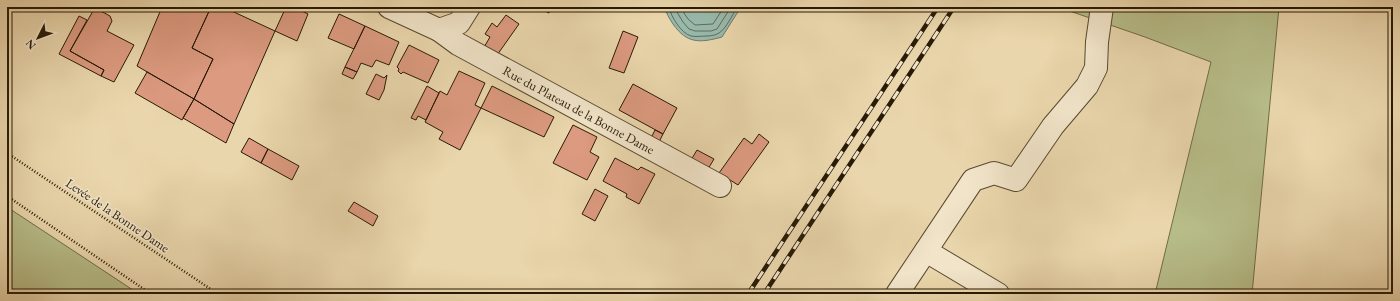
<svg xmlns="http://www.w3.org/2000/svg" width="1400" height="301" viewBox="0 0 1400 301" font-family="'EB Garamond',serif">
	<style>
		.green { fill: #b7bd89; stroke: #706c47 }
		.water { fill: #98b9ac; stroke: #6b7969 }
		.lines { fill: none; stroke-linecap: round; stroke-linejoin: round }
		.shore { stroke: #606a58; stroke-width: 1 }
		.building { fill: #dc9a80; stroke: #281a05 }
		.minor-casing { stroke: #58492f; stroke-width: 24 }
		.path { stroke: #281a05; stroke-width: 2.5; stroke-dasharray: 1 2; stroke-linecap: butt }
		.minor { stroke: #f1e4c9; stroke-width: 22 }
		.rail-casing { stroke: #281a05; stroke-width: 4.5 }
		.rail { stroke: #f1e4c9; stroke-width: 3; stroke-dasharray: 9; stroke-linecap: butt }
		.labels { text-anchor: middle; stroke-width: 3; stroke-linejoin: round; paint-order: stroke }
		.street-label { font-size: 13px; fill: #281a05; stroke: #f1e4c9 }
	</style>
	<rect width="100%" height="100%" fill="#ead6ac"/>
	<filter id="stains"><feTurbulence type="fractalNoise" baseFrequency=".005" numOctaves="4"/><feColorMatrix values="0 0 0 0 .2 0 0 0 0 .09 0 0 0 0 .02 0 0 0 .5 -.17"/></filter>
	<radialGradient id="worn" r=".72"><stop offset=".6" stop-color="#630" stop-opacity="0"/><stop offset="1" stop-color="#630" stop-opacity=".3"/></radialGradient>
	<path class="green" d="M1058 7H1279L1252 294H1155L1211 62 1145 37Z
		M7 207 139 294H7Z"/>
	<path class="water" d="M665 7H741L722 37C700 43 687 44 673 24 669 18 666 13 665 7Z"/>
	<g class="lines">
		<path class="shore" d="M669 7C671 17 681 33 691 36 696 37 702 36 707 36 711 36 716 35 719 33 726 29 733 14 737 7
			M674 7 683 22 689 29 695 31H711L717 29 731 7
			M680 7 688 19 695 25 713 24 724 7"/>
	</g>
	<path class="building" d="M162 7H211L192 48 213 59 194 99 137 66Z
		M211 7H223L275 31 234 124 194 99 213 59 192 48Z
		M286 7H294L308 14 297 41 275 31Z
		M537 7H551L549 13Z
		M97 9 110 16 112 21 107 31 134 45 114 82 101 76 104 70 70 51 93 11Z
		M339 14 365 26 354 49 328 38Z
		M506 15 519 24 495 58 483 49 490 37 485 34 492 23 497 27Z
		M79 16 87 20 70 51 104 70 101 76 59 54Z
		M365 26 399 42 389 65 376 60 372 67 361 63 357 72 345 67Z
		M623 31 638 37 624 73 609 68Z
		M409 45 439 60 428 83 403 72 401 74 398 71 399 69 397 67Z
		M345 67 357 72 353 79 342 74Z
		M459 71 485 83 475 105 481 108 460 150 439 139 443 132 425 122 440 91 447 95Z
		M147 72 194 99 182 120 135 93Z
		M376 74 384 78 387 75 384 90 379 100 366 94Z
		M633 84 677 108 663 134 619 110Z
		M427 86 439 93 426 120 418 116 416 120 411 118Z
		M492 86 554 117 544 137 481 108Z
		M194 99 234 124 226 143 183 118Z
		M573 125 597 137 590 152 599 157 587 180 553 163Z
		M655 130 663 134 659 142 651 138Z
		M759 134 769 142 738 185 719 173 744 138 752 144Z
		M249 138 268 149 261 163 241 152Z
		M268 149 299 166 292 180 261 163Z
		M697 150 714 159 708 169 691 160Z
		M615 158 638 170 641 167 655 174 639 204 626 197 627 194 603 181Z
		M595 189 608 196 595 221 582 214Z
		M354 202 378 216 373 226 348 211Z"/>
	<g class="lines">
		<defs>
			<g id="minor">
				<path d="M389 7 439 30 459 23 469 7"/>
				<path id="s1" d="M439 30 458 44 720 186"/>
				<path d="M926 251 998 294"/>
				<path d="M897 294 973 180 994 173 1016 180 1053 126 1087 86 1096 68 1097 42 1102 7"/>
			</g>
		</defs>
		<use href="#minor" class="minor-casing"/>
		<path class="path" d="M7 153 218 294
			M7 196 151 294"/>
		<use href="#minor" class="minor"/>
		<defs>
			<path id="rail" d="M748 294 938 7
				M764 294 954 7"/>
		</defs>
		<use href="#rail" class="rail-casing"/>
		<use href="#rail" class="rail"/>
	</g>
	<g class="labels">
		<g class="street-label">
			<text dy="5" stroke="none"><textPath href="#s1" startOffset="161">Rue du Plateau de la Bonne Dame</textPath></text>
			<text transform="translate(118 215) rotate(34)" y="5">Levée de la Bonne Dame</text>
		</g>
	</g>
	<rect width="1400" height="301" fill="none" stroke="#ead6ac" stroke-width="24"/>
	<rect x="8" y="8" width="1384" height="285" fill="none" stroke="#281a05" stroke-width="2"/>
	<rect x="12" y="12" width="1376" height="277" fill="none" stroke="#281a05"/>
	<g transform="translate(38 38) rotate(228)" stroke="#f1e4c9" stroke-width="3" paint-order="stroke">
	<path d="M0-3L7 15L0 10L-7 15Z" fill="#281a05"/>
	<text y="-6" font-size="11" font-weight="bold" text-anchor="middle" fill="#281a05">N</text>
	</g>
	<rect width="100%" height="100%" filter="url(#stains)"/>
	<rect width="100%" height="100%" fill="url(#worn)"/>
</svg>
